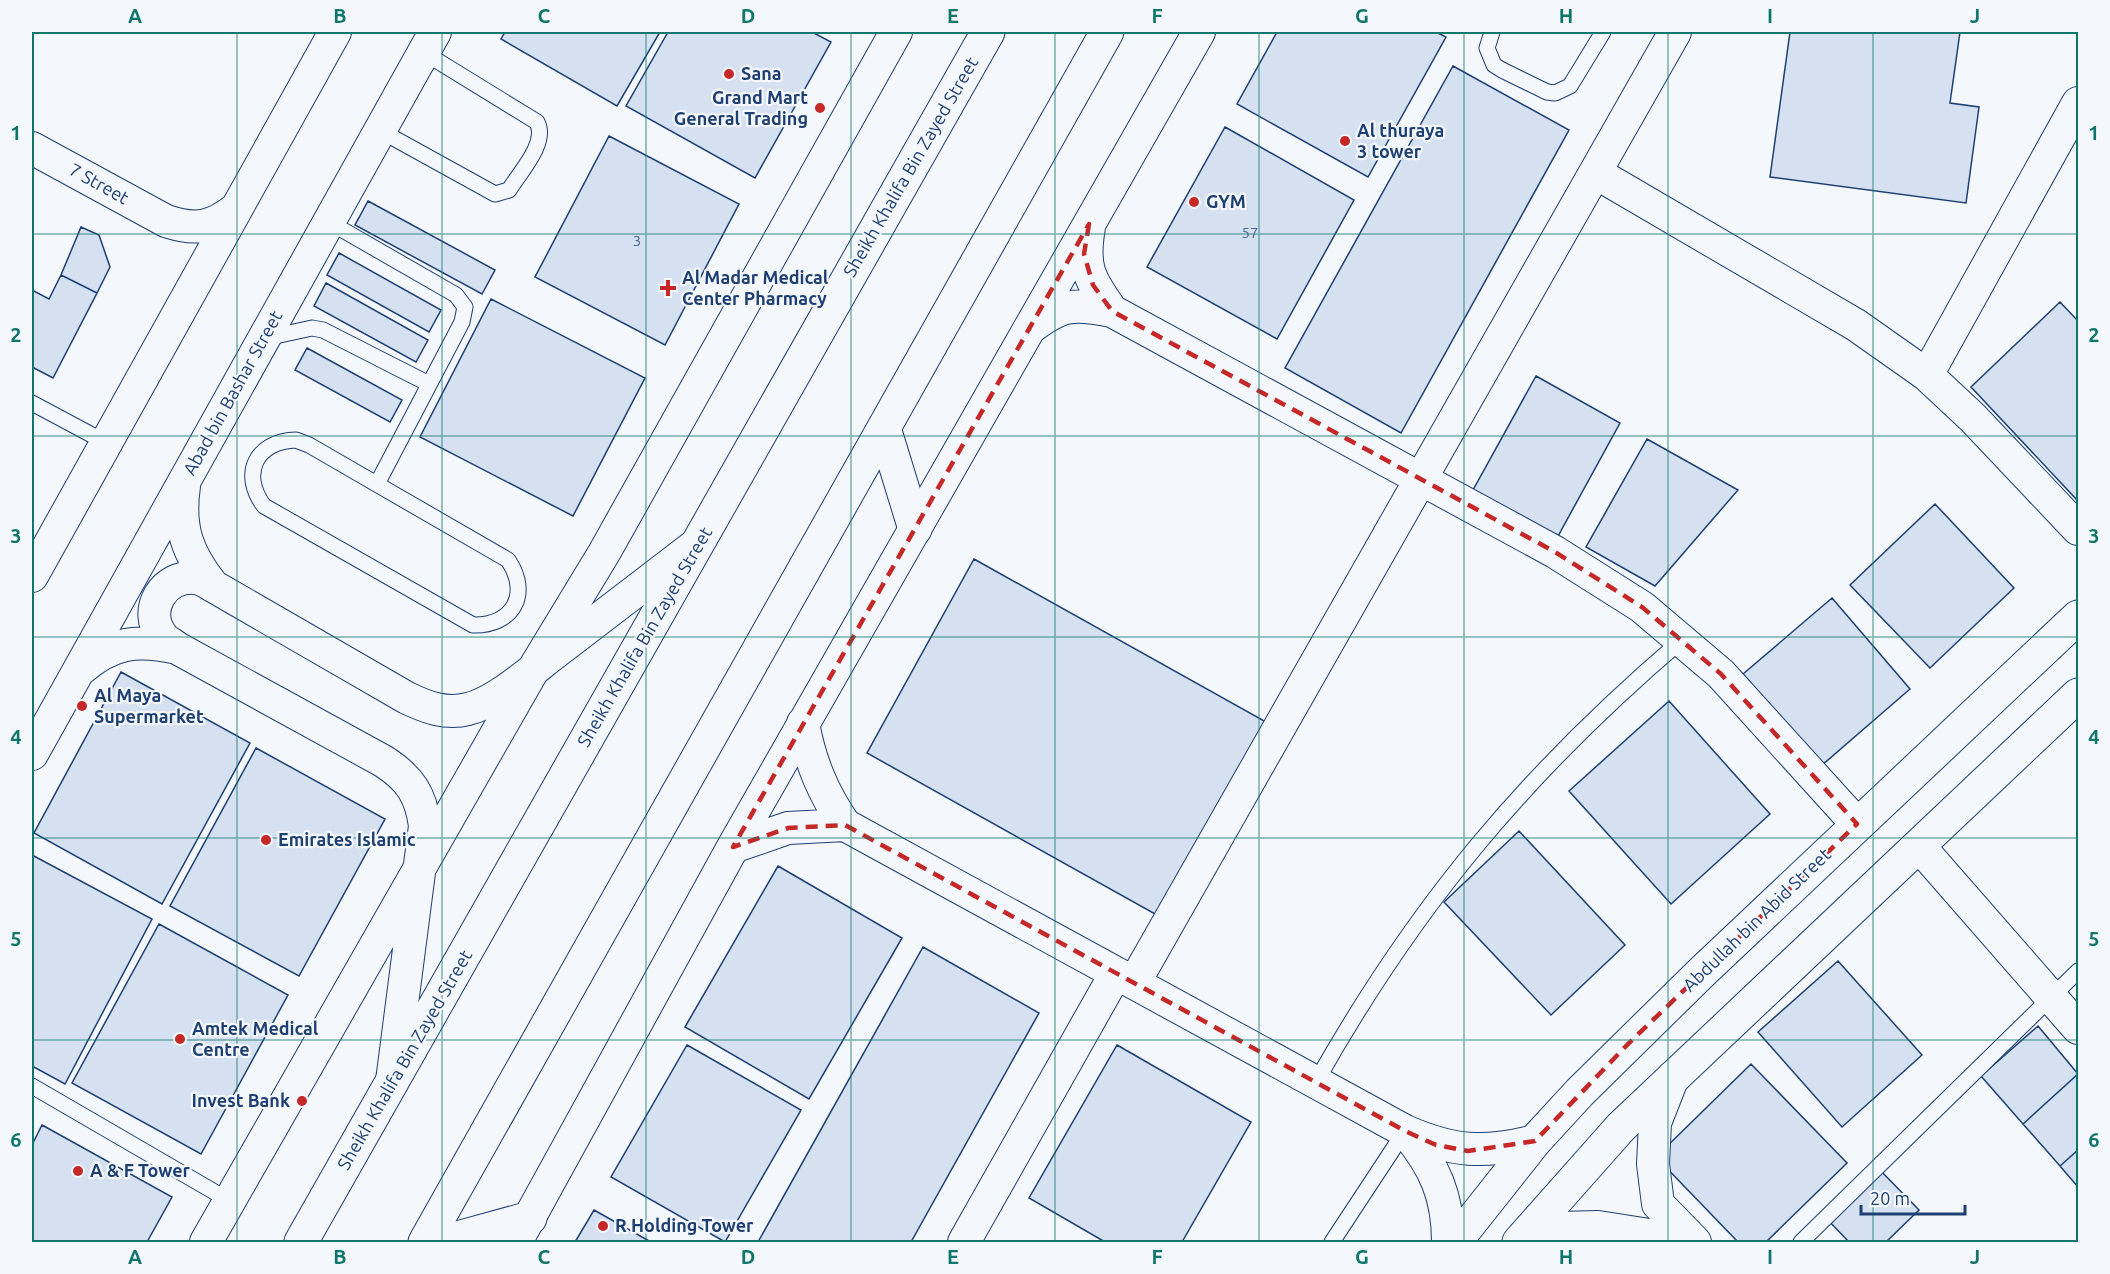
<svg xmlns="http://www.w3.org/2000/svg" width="2110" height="1274" viewBox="0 0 2110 1274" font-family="Ubuntu,sans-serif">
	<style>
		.building { fill: #d5e0f0; stroke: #1d3f73; stroke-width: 1.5 }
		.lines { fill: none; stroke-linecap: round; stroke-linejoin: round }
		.lane-casing { stroke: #1d3f73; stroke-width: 17 }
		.street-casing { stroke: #1d3f73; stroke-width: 34 }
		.secondary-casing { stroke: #1d3f73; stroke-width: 35 }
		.primary-casing { stroke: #1d3f73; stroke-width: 35 }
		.lane { stroke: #f4f7fb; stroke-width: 15 }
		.street { stroke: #f4f7fb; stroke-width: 32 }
		.secondary { stroke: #f4f7fb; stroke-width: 33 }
		.primary { stroke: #f4f7fb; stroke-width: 33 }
		.marked { fill: none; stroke: #c62828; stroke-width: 4.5; stroke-dasharray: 12 8; stroke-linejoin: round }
		.grid { fill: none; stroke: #0f766e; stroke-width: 1.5; stroke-opacity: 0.55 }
		.poi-dot { fill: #c62828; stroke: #f4f7fb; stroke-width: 2 }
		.labels { text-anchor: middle; stroke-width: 4.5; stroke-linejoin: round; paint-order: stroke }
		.number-label { font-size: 15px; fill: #4b6792 }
		.poi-label { font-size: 18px; font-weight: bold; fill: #1d3f73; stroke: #f4f7fb; text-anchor: start }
		.street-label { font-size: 18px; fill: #1d3f73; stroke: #f4f7fb }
		.neatline { fill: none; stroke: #0f766e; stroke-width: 2 }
		.grid-label { font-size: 20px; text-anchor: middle; font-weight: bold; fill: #0f766e }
	</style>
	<rect width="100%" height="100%" fill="#f4f7fb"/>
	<path class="building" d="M505 32H660L617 106 501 39Z
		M668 32H812L831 42 755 178 626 106Z
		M1277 32H1436L1446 37 1368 177 1237 104Z
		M1790 32H1960L1950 103 1979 107 1966 203 1770 177Z
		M1453 66 1569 130 1401 433 1285 368Z
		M1225 127 1354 200 1277 339 1147 267Z
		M609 136 739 204 665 345 535 277Z
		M368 201 495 270 482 294 355 225Z
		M81 227 99 235 110 267 97 293 61 275Z
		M339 253 441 310 429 332 327 275Z
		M61 275 97 293 53 378 32 367V290L49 299Z
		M326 283 428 340 416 362 314 306Z
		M491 299 645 378 573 516 420 437Z
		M2060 302 2078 321V501L1971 387Z
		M307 348 402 400 390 422 295 370Z
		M1536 376 1620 423 1557 538 1473 490Z
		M1647 439 1738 490 1655 586 1586 547Z
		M1935 504 2014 588 1930 668 1850 585Z
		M974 559 1273 726 1164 919 867 753Z
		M1832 598 1910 689 1821 766 1743 674Z
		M121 672 250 743 162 904 34 833Z
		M1669 701 1770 814 1671 904 1569 791Z
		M256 748 385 819 299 976 170 906Z
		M1519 831 1625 945 1551 1015 1444 902Z
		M32 855 152 919 65 1084 32 1066Z
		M778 866 902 938 809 1099 685 1027Z
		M159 924 288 995 201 1154 72 1083Z
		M923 947 1039 1013 911 1242H758Z
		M1838 961 1922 1055 1842 1127 1758 1032Z
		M2038 1026 2078 1074 2023 1124 1981 1076Z
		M687 1045 801 1110 725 1242 611 1177Z
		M1117 1045 1251 1122 1182 1242H1105L1029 1198Z
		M1751 1064 1847 1163 1766 1242H1738L1656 1157Z
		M2078 1074V1150L2060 1166 2023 1124Z
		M42 1125 172 1197 147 1242H32V1145Z
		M2078 1150V1187L2060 1166Z
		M1877 1167 1919 1210 1886 1242H1849L1825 1217Z
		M594 1210 651 1242H575Z"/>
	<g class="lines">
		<defs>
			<path id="lane" d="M1492 32 1487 48 1494 65 1502 70 1547 92 1555 93 1570 86 1603 32
				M379 130 495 194 509 190C520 172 548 143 537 122L423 52
				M329 222 456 295 465 307 462 322 377 484
				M266 338 312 328 323 330 429 384
				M32 403 105 442
				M296 440 309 445 508 560C531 594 513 626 473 625L264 506C240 474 256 441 296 440Z
				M1316 1082C1416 904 1527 772 1683 639
				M32 1086 230 1201
				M1332 1242 1405 1131
				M1801 1242 2078 971"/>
			<path id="street" d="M32 148 166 221C196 231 212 228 237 208
				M1596 173 1856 325 1927 375 1973 418 2078 529
				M1089 227C1082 267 1089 279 1112 311
				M1029 329C1061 304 1073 303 1112 311L1555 552 1642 607 1721 674 1857 824
				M1927 375 2078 103
				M184 486C178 528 187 553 213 586L407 698C426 707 446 715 468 709 497 702 532 670 556 652 603 616 650 580 697 544
				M32 576 335 32
				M177 648C173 644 165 641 162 636 142 610 164 574 196 578 202 579 208 583 213 586
				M81 669C112 642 137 639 177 648L383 761C410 778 421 795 425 826L392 1081
				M803 723C810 762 823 793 845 825L1405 1131C1453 1152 1484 1154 1535 1141
				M32 754 435 32
				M1919 846 2078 1028
				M733 847 788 828 845 825
				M1134 983 1675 32
				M1673 1077 1655 1123 1653 1164 1658 1204 1695 1242
				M1406 1132C1435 1167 1448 1196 1448 1242
				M1524 1236 1560 1228 1598 1227 1694 1242
				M206 1242 533 670 604 553 896 32
				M516 1242 733 847 1199 32
				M964 1242 1116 973"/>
			<path id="secondary" d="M1455 1242 1535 1141 1580 1092 1701 973 2078 617
				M1519 1242 1621 1127 2078 695"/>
			<path id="primary" d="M884 428 915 529
				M301 1242 988 32
				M425 1242 1107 32
				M443 1242 530 1218"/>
		</defs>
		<use href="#lane" class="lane-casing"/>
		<use href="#street" class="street-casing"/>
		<use href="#secondary" class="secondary-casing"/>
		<use href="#primary" class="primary-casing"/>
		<use href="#lane" class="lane"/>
		<use href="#street" class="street"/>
		<use href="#secondary" class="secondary"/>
		<use href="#primary" class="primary"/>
	</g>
	<path class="marked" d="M1089 224 1084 254 1093 285 1112 311 1555 552 1642 607 1721 674 1857 824 1628 1044 1535 1141 1468 1151 1436 1145 1405 1131 845 825 788 828 733 847Z"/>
	<path class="grid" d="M237 32V1242M442 32V1242M646 32V1242M851 32V1242M1055 32V1242M1259 32V1242M1464 32V1242M1668 32V1242M1873 32V1242M32 234H2078M32 436H2078M32 637H2078M32 838H2078M32 1040H2078"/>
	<g class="poi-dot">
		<circle cx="729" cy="74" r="6"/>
		<circle cx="820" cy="108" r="6"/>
		<circle cx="1345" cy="141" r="6"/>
		<circle cx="1194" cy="202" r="6"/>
		<path d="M665 279h6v6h6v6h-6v6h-6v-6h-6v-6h6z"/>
		<circle cx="82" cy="706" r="6"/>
		<circle cx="266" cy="840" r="6"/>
		<circle cx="180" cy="1039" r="6"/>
		<circle cx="302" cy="1101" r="6"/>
		<circle cx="78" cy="1171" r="6"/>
		<circle cx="603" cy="1226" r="6"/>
	</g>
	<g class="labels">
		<g class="number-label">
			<text x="1250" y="238">57</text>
			<text x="637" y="246">3</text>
		</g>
		<g class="poi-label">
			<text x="741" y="80">Sana</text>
			<text x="808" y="104" text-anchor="end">Grand Mart<tspan x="808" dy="21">General Trading</tspan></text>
			<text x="1357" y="137">Al thuraya<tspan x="1357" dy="21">3 tower</tspan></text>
			<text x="1206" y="208">GYM</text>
			<text x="682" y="284">Al Madar Medical<tspan x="682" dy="21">Center Pharmacy</tspan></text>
			<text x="94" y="702">Al Maya<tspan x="94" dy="21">Supermarket</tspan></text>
			<text x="278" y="846">Emirates Islamic</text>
			<text x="192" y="1035">Amtek Medical<tspan x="192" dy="21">Centre</tspan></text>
			<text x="290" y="1107" text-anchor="end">Invest Bank</text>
			<text x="90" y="1177">A &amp; F Tower</text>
			<text x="615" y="1232">R Holding Tower</text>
		</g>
		<g class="street-label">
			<text transform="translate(911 167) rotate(-60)" y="6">Sheikh Khalifa Bin Zayed Street</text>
			<text transform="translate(99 184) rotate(29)" y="6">7 Street</text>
			<text transform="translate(233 393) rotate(-61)" y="6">Abad bin Bashar Street</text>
			<text transform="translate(645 637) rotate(-60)" y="6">Sheikh Khalifa Bin Zayed Street</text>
			<text transform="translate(1757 920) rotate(-44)" y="6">Abdullah bin Abid Street</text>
			<text transform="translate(405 1060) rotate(-60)" y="6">Sheikh Khalifa Bin Zayed Street</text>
		</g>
	</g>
	<rect width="2110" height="1274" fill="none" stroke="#f4f7fb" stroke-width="66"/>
	<path d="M1861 1205v9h104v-9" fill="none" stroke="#1d3f73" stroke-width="3"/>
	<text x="1870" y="1205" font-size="18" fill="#1d3f73" stroke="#f4f7fb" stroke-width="4.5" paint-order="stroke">20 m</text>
	<rect x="33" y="33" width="2044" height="1208" class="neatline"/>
	<g class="grid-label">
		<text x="135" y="23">A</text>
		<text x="340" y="23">B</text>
		<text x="544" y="23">C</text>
		<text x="748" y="23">D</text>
		<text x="953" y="23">E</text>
		<text x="1157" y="23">F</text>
		<text x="1362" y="23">G</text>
		<text x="1566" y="23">H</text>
		<text x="1770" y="23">I</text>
		<text x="1975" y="23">J</text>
		<text x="16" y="140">1</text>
		<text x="2094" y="140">1</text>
		<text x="16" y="342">2</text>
		<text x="2094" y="342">2</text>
		<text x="16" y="543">3</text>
		<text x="2094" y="543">3</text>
		<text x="16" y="744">4</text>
		<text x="2094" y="744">4</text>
		<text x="16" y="946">5</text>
		<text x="2094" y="946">5</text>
		<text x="16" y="1147">6</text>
		<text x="2094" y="1147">6</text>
		<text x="135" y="1264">A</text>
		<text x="340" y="1264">B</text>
		<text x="544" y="1264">C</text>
		<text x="748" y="1264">D</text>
		<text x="953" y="1264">E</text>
		<text x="1157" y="1264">F</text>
		<text x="1362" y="1264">G</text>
		<text x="1566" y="1264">H</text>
		<text x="1770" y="1264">I</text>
		<text x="1975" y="1264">J</text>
	</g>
</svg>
